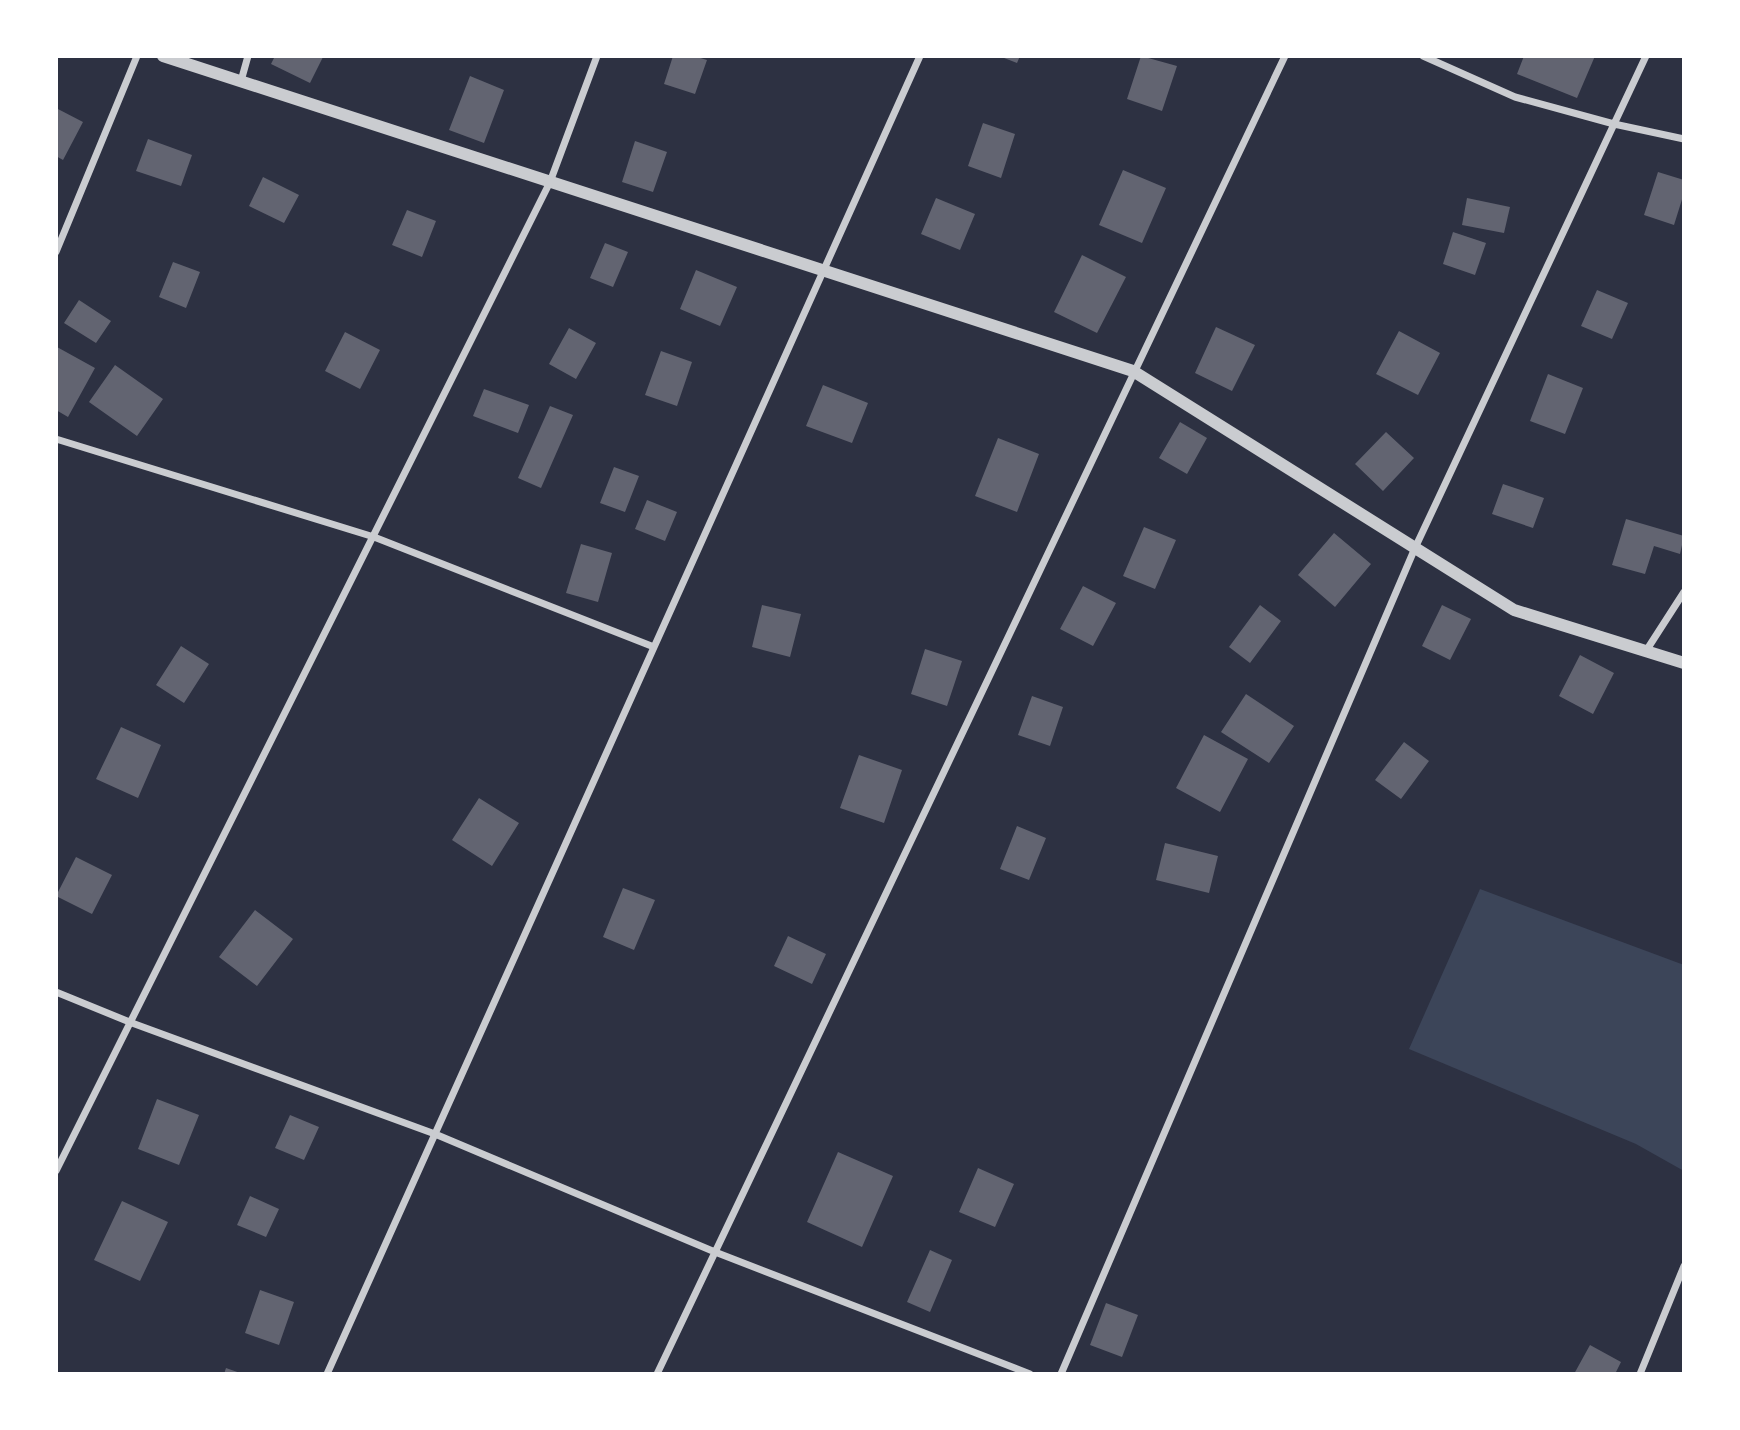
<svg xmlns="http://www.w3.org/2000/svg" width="1740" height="1430" viewBox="0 0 1740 1430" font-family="'DejaVu Sans',sans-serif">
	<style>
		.green { fill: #3c4559 }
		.building { fill: #626471 }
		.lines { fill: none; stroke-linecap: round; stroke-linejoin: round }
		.minor { stroke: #caccd0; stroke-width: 7 }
		.tertiary { stroke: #caccd0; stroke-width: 12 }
	</style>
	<rect width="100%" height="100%" fill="#2d3142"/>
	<path class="green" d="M1480 889 1684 965V1171L1636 1144 1409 1049Z"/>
	<path class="building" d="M275 56H321L323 57 310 83 271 64Z
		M673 56H694L707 60 695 94 664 84Z
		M999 56H1020L1017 63Z
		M1141 56 1177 66 1162 111 1127 99Z
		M1524 56H1595L1577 98 1517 74Z
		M470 76 504 90 484 143 449 130Z
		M56 108 83 122 63 160 56 156Z
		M983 123 1015 134 1001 178 968 166Z
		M148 139 192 155 181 186 136 171Z
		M635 141 667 152 653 192 622 182Z
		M1123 170 1166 188 1142 243 1099 225Z
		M1658 172 1684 180V193L1674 225 1644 215Z
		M263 177 299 195 284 223 249 206Z
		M936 198 975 214 960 250 921 234Z
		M1467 198 1510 207 1504 233 1462 225Z
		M407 210 436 221 422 257 392 245Z
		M1453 232 1486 243 1475 275 1443 264Z
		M605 243 628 252 613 287 590 278Z
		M1082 255 1126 277 1097 333 1054 312Z
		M173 262 200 272 186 308 159 297Z
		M696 270 737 287 720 326 680 309Z
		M1597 290 1628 303 1612 339 1581 326Z
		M79 300 111 321 96 343 64 323Z
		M1216 327 1255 345 1232 391 1195 373Z
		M569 328 596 343 576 379 549 364Z
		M1399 331 1440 353 1418 395 1376 374Z
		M345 332 380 350 360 389 325 371Z
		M57 347 95 368 68 417 56 410Z
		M661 351 692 362 677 406 645 395Z
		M115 365 163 399 137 436 89 402Z
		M1548 374 1583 388 1565 434 1530 421Z
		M823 385 868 403 852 443 806 426Z
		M484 389 529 405 518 433 473 416Z
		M550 406 573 415 541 488 518 478Z
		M1180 422 1207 438 1187 474 1159 458Z
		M1386 432 1414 458 1383 491 1355 464Z
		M998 438 1039 454 1017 512 975 496Z
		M614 467 639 476 625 512 600 503Z
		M1503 484 1544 498 1533 528 1492 514Z
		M647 500 677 512 665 541 635 529Z
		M1626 519 1684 536 1680 554 1654 546 1645 574 1612 565Z
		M1144 527 1176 540 1155 589 1123 576Z
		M1334 533 1371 564 1335 607 1298 575Z
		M581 544 612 553 598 602 566 593Z
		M1083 586 1116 603 1093 646 1060 629Z
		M762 605 801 614 790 657 752 647Z
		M1260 605 1281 621 1250 663 1229 647Z
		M1442 605 1471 619 1450 660 1422 646Z
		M181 646 209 664 184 703 156 685Z
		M925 649 962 661 947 706 911 694Z
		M1580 655 1614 673 1593 714 1559 696Z
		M1246 694 1294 726 1269 763 1221 732Z
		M1032 696 1063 707 1050 746 1018 735Z
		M121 727 161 745 138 798 96 779Z
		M1204 735 1248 759 1220 812 1176 788Z
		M1404 742 1429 761 1401 799 1375 780Z
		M859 755 902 770 884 823 840 808Z
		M479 798 519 823 492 866 452 840Z
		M1017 826 1046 838 1029 880 1000 869Z
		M1165 843 1218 856 1209 893 1156 880Z
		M76 857 112 875 92 914 56 896Z
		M623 888 655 900 634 950 603 937Z
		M255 910 293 939 257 986 219 957Z
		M788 936 826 954 812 984 774 966Z
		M157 1099 199 1115 179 1165 138 1149Z
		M290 1115 319 1127 304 1160 275 1148Z
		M838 1152 893 1176 862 1247 807 1222Z
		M978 1168 1014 1184 995 1227 959 1212Z
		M250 1196 279 1209 266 1237 237 1225Z
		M122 1201 168 1222 140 1281 94 1260Z
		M930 1250 952 1260 930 1312 907 1302Z
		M260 1290 294 1302 279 1345 245 1333Z
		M1106 1303 1138 1315 1122 1357 1090 1345Z
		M1590 1345 1621 1362 1615 1374H1574Z
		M226 1368 243 1374H224Z"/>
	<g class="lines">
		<path class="minor" d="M1423 56 1515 97 1614 124 1684 139
			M241 81 248 56
			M56 252 137 56
			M56 439 374 537 654 647
			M1646 651 1684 592
			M56 992 132 1023 435 1134 715 1252 1030 1374
			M56 1171 550 182 597 56
			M327 1374 920 56
			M657 1374 1285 56
			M1061 1374 1415 548 1646 56
			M1640 1374 1684 1266"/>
		<path class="tertiary" d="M163 56 1133 371 1514 610 1684 663"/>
	</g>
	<rect width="1740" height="1430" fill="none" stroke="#ffffff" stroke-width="116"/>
</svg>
